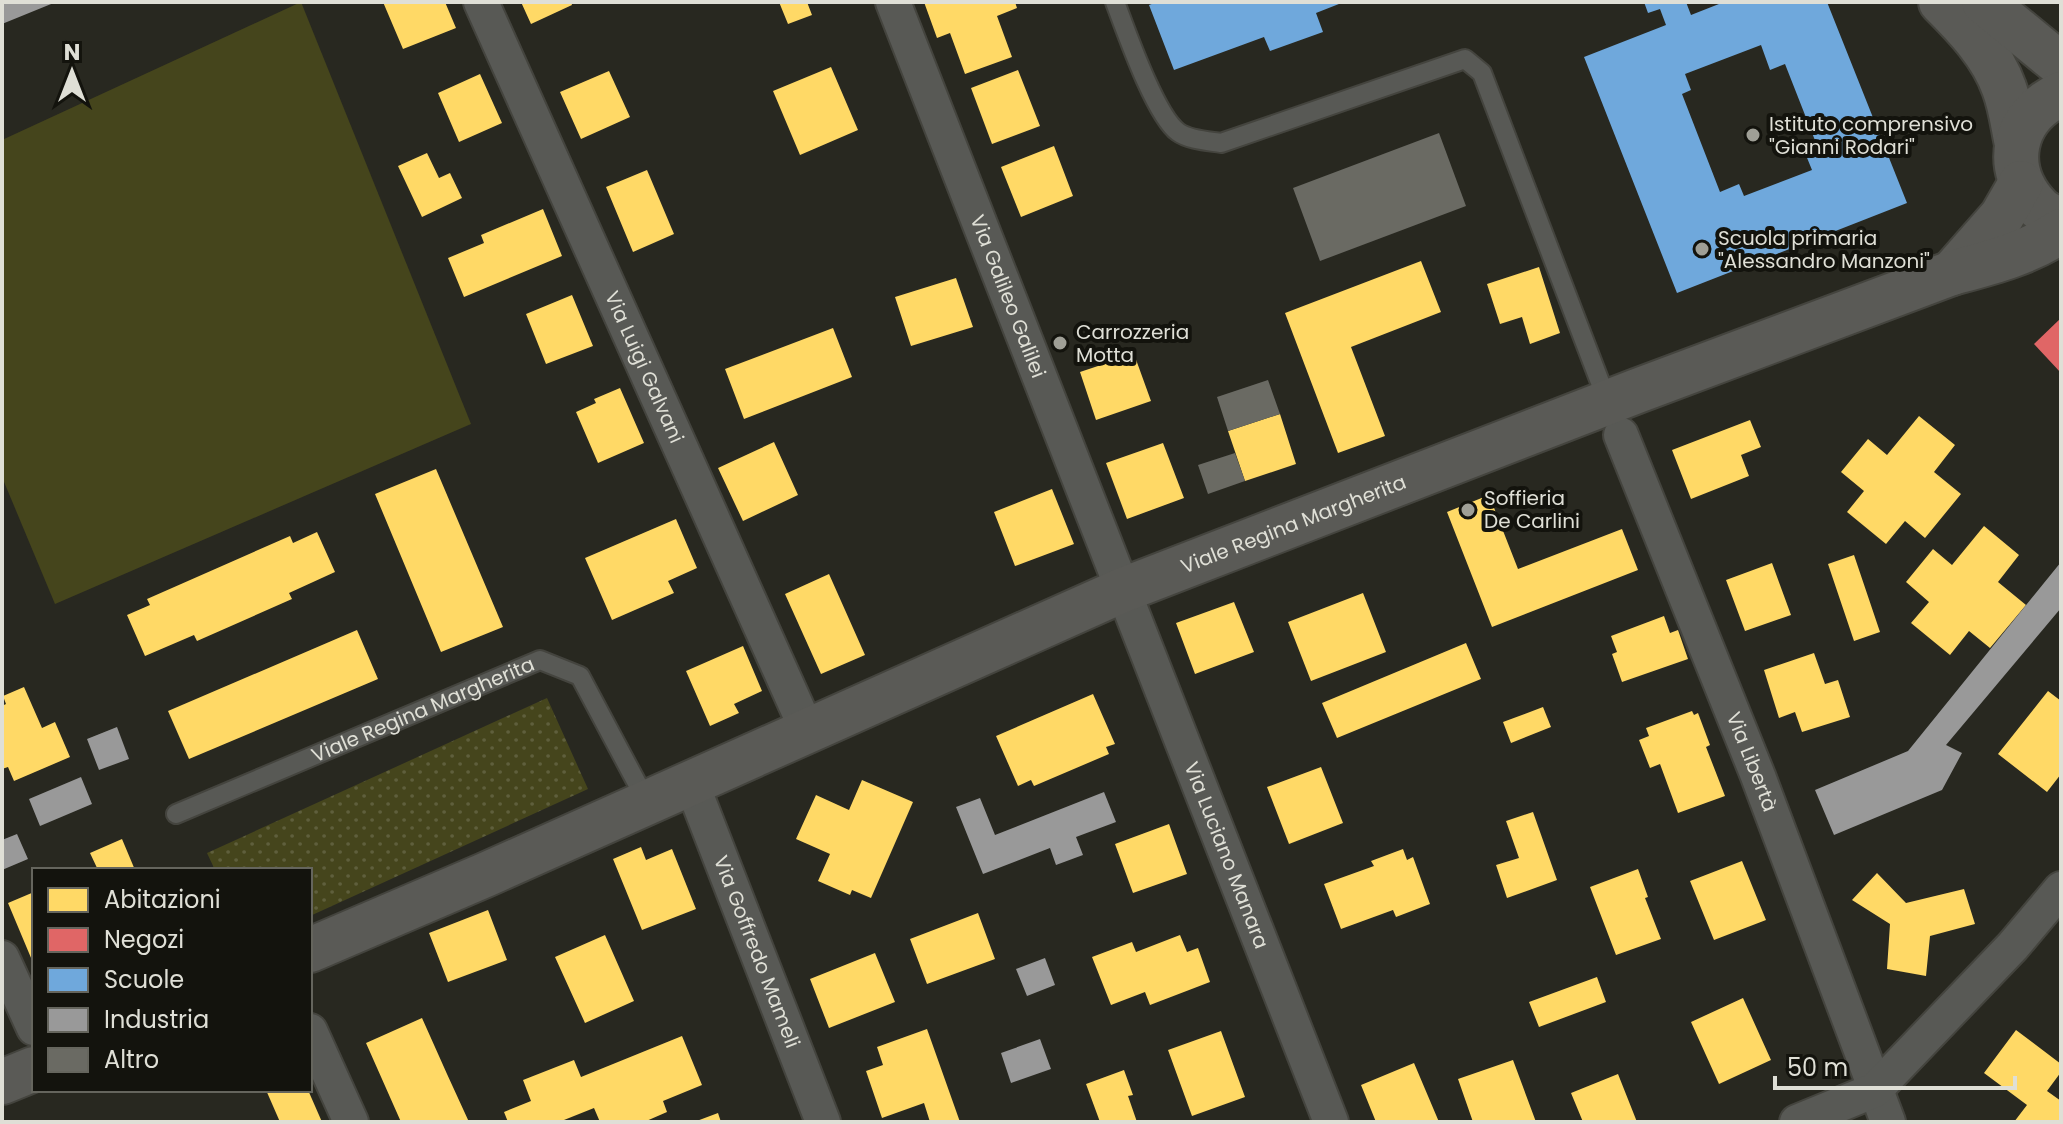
<svg xmlns="http://www.w3.org/2000/svg" width="2063" height="1124" viewBox="0 0 2063 1124" font-family="Poppins,sans-serif">
	<style>
		.grass { fill: #45451c }
		.park { fill: url(#park-dots) }
		.homes { fill: #ffd966 }
		.shops { fill: #e06666 }
		.schools { fill: #6fa8dc; fill-rule: evenodd }
		.industry { fill: #999 }
		.building { fill: #6a6a63 }
		.lines { fill: none; stroke-linecap: round; stroke-linejoin: round }
		.lane-casing { stroke: #44443e; stroke-width: 22 }
		.street-casing { stroke: #44443e; stroke-width: 38 }
		.secondary-casing { stroke: #44443e; stroke-width: 48 }
		.lane { stroke: #585955; stroke-width: 18 }
		.street { stroke: #585955; stroke-width: 34 }
		.secondary { stroke: #5a5a56; stroke-width: 44 }
		.poi-dot { fill: #9f9f96; stroke: #13130d; stroke-width: 3 }
		.labels { text-anchor: middle; stroke-width: 8; stroke-linejoin: round; paint-order: stroke }
		.poi-label { font-size: 20px; fill: #dfdfd6; stroke: #13130d; text-anchor: start }
		.street-label { font-size: 20px; fill: #dfdfd6; stroke: #13130d }
	</style>
	<defs>
		<pattern id="park-dots" width="8" height="8" patternUnits="userSpaceOnUse" patternTransform="scale(2)"><rect width="8" height="8" fill="#45451c"/><path d="M2 2h.1M6 6h.1" fill="none" stroke="#5f5f3c" stroke-width="1.8" stroke-linecap="round"/></pattern>
	</defs>
	<rect width="100%" height="100%" fill="#282820"/>
	<path class="grass" d="M301 2 471 424 55 604 2 477V140Z"/>
	<path class="park" d="M547 698 588 789 310 916V870H215L207 853Z"/>
	<path class="homes" d="M383 2H445L456 28 403 49Z
		M521 2H571L572 5 531 24Z
		M779 2H807L812 15 788 24Z
		M924 2H1015L1017 8 997 16 1012 57 965 74 950 33 937 38Z
		M831 67 858 130 800 155 773 91Z
		M1018 70 1040 126 992 144 971 88Z
		M609 71 630 117 581 139 560 92Z
		M480 74 502 123 459 142 438 93Z
		M1054 146 1073 196 1021 217 1001 167Z
		M427 153 439 178 450 173 462 198 422 217 398 166Z
		M647 170 674 234 633 252 606 187Z
		M543 209 562 256 464 297 448 258 484 243 481 235Z
		M1421 261 1441 312 1351 347 1385 436 1338 453 1285 313Z
		M1539 267 1560 333 1530 344 1522 317 1500 324 1487 284Z
		M956 278 973 327 911 346 895 297Z
		M572 295 593 346 546 364 526 314Z
		M833 328 852 377 744 419 725 369Z
		M1134 354 1151 401 1096 420 1080 372Z
		M620 388 644 443 598 463 576 412 596 403 594 399Z
		M1280 414 1296 464 1245 481 1228 431Z
		M1919 416 1955 445 1934 472 1961 494 1925 538 1905 521 1886 544 1847 512 1864 491 1841 472 1868 439 1887 455Z
		M1750 420 1761 447 1741 455 1749 476 1691 499 1672 450Z
		M774 442 798 495 743 521 718 468Z
		M1163 443 1184 498 1127 519 1106 463Z
		M436 469 503 627 441 652 375 494Z
		M1052 489 1074 544 1015 566 994 512Z
		M1489 495 1518 569 1622 529 1638 570 1492 627 1447 512Z
		M676 519 697 568 668 581 674 593 612 620 585 558Z
		M1984 526 2019 555 1998 582 2026 605 1990 648 1969 631 1950 655 1911 623 1929 602 1906 582 1933 549 1952 565Z
		M317 532 335 572 289 593 292 599 197 641 194 635 145 656 127 615 150 605 147 599 290 536 293 543Z
		M1854 555 1880 632 1854 641 1828 564Z
		M1772 563 1791 615 1745 631 1726 580Z
		M829 574 865 655 821 674 785 594Z
		M1363 593 1386 652 1311 681 1288 622Z
		M1234 602 1254 652 1195 674 1176 623Z
		M1664 616 1670 633 1678 630 1688 659 1622 682 1612 654 1617 652 1611 636Z
		M357 630 378 679 189 759 168 711Z
		M1466 643 1481 679 1337 738 1322 703Z
		M743 646 762 691 734 704 739 713 710 726 686 671Z
		M1814 653 1825 684 1838 680 1850 717 1802 732 1795 712 1779 718 1764 670Z
		M24 687 42 728 55 722 70 757 14 781 8 767 2 769V706L6 704 3 696Z
		M2048 691 2061 701V774L2047 792 1998 754Z
		M1093 694 1115 744 1106 747 1109 754 1034 786 1031 780 1018 786 996 736Z
		M1543 707 1551 727 1511 743 1503 722Z
		M1692 711 1694 715 1698 713 1710 745 1706 747 1725 796 1678 813 1660 764 1650 768 1639 740 1649 736 1646 728Z
		M1321 767 1343 823 1289 844 1267 787Z
		M862 780 913 802 871 898 852 890 850 895 818 881 830 854 796 839 816 795 849 810Z
		M1533 812 1557 880 1507 898 1496 865 1519 858 1506 821Z
		M1169 824 1187 874 1133 893 1115 844Z
		M122 839 135 870H98L90 853Z
		M641 847 646 860 672 849 696 909 642 930 613 859Z
		M1403 849 1407 860 1413 857 1430 904 1396 917 1393 910 1341 929 1324 884 1374 866 1371 861Z
		M1742 861 1766 920 1714 940 1690 881Z
		M1638 869 1648 897 1645 898 1661 939 1616 955 1590 887Z
		M1877 873 1906 903 1964 889 1975 924 1930 936 1926 976 1887 969 1890 924 1852 900Z
		M34 892V965L8 903Z
		M488 910 507 960 448 982 429 933Z
		M978 913 995 959 927 984 910 939Z
		M605 935 634 1001 585 1023 555 957Z
		M1180 935 1187 952 1198 948 1210 982 1150 1005 1145 992 1111 1005 1092 957 1132 942 1136 952Z
		M875 953 895 1002 829 1028 810 979Z
		M1597 977 1606 1002 1539 1027 1529 1002Z
		M1743 998 1771 1060 1719 1084 1691 1022Z
		M422 1018 447 1074 469 1122H401L366 1043Z
		M927 1029 960 1122H930L924 1103 882 1118 866 1071 883 1065 877 1047Z
		M2016 1030 2061 1064V1072L2047 1091 2061 1101V1122H2014L2027 1105 1984 1073Z
		M1221 1031 1245 1097 1192 1116 1168 1050Z
		M682 1036 702 1085 663 1101 667 1112 644 1122H600L594 1108 559 1122H508L504 1112 531 1101 523 1080 574 1060 581 1077Z
		M1513 1060 1536 1122H1473L1458 1079Z
		M1414 1063 1439 1122H1376L1361 1085Z
		M1124 1070 1133 1095 1128 1096 1137 1122H1100L1086 1084Z
		M1618 1074 1637 1122H1583L1571 1093Z
		M266 1090H308L322 1122H280Z
		M718 1113 721 1122H694Z"/>
	<path class="shops" d="M2061 318V373L2034 344Z"/>
	<path class="schools" d="M1157 2H1344L1316 13 1323 32 1270 51 1264 37 1174 70 1149 5Z
		M1644 2H1686L1691 15 1724 2H1827L1907 203 1677 293 1584 57 1666 25 1660 9 1648 13ZM1761 45 1770 70 1785 64 1816 143 1803 148 1812 170 1744 196 1739 184 1720 192 1682 94 1691 90 1685 74Z"/>
	<path class="industry" d="M2 2H56L2 24Z
		M2061 562V608L1946 745 1962 753 1942 790 1834 835 1815 790 1908 751Z
		M117 727 129 759 99 770 87 739Z
		M81 777 92 804 40 826 29 799Z
		M1104 792 1116 822 1076 837 1083 855 1056 865 1050 848 983 874 956 807 980 798 995 835Z
		M17 834 28 859 2 870V840Z
		M1045 958 1055 985 1027 996 1016 969Z
		M1040 1039 1051 1069 1011 1083 1001 1053Z"/>
	<path class="building" d="M1439 133 1466 206 1320 261 1293 188Z
		M1268 380 1280 414 1228 431 1217 397Z
		M1235 453 1245 481 1208 494 1198 465Z"/>
	<g class="lines">
		<defs>
			<g id="lane">
				<path d="M1115 2C1126 31 1155 115 1178 132 1189 140 1208 141 1221 143L1465 59 1482 73 1608 403"/>
				<path id="s1" d="M176 814 540 660 580 676 647 802"/>
			</g>
			<g id="street">
				<path id="s2" d="M481 2 807 730"/>
				<path id="s3" d="M893 2 1331 1122"/>
				<path id="s4" d="M1621 435 1758 776 1888 1122"/>
				<path id="s5" d="M691 782 823 1122"/>
				<path d="M2 958 34 1028"/>
				<path d="M310 1031 351 1122"/>
				<path d="M1797 1122 1875 1090 2013 946 2061 889"/>
			</g>
			<g id="secondary">
				<path d="M1941 2C1966 27 1992 54 2004 88 2011 106 2013 126 2017 144"/>
				<path d="M1984 2 2061 65"/>
				<path d="M2061 94C2012 116 2001 169 2039 208 2045 214 2054 217 2061 221"/>
				<path d="M1952 273 2002 216 2021 183"/>
				<path id="s6" d="M310 950 485 875 1123 590 1637 391 1952 273C1989 263 2029 253 2061 231"/>
				<path d="M2 1082 34 1069"/>
			</g>
		</defs>
		<use href="#lane" class="lane-casing"/>
		<use href="#street" class="street-casing"/>
		<use href="#secondary" class="secondary-casing"/>
		<use href="#lane" class="lane"/>
		<use href="#street" class="street"/>
		<use href="#secondary" class="secondary"/>
	</g>
	<g class="poi-dot">
		<circle cx="1753" cy="135" r="8"/>
		<circle cx="1702" cy="249" r="8"/>
		<circle cx="1060" cy="343" r="8"/>
		<circle cx="1468" cy="510" r="8"/>
	</g>
	<g class="labels">
		<g class="poi-label">
			<text x="1769" y="131">Istituto comprensivo<tspan x="1769" dy="23">"Gianni Rodari"</tspan></text>
			<text x="1718" y="245">Scuola primaria<tspan x="1718" dy="23">"Alessandro Manzoni"</tspan></text>
			<text x="1076" y="339">Carrozzeria<tspan x="1076" dy="23">Motta</tspan></text>
			<text x="1484" y="505">Soffieria<tspan x="1484" dy="23">De Carlini</tspan></text>
		</g>
		<g class="street-label">
			<text dy="7" stroke="none"><textPath href="#s3" startOffset="316">Via Galileo Galilei</textPath></text>
			<text dy="7" stroke="none"><textPath href="#s2" startOffset="400">Via Luigi Galvani</textPath></text>
			<text dy="7" stroke="none"><textPath href="#s6" startOffset="1072">Viale Regina Margherita</textPath></text>
			<text dy="7" stroke="none"><textPath href="#s1" startOffset="268">Viale Regina Margherita</textPath></text>
			<text dy="7" stroke="none"><textPath href="#s4" startOffset="352">Via Libertà</textPath></text>
			<text dy="7" stroke="none"><textPath href="#s3" startOffset="916">Via Luciano Manara</textPath></text>
			<text dy="7" stroke="none"><textPath href="#s5" startOffset="182">Via Goffredo Mameli</textPath></text>
		</g>
	</g>
	<rect width="2063" height="1124" fill="none" stroke="#dfdfd6" stroke-width="8"/>
	<rect x="32" y="868" width="280" height="224" fill="#13130d" stroke="#65655d" stroke-width="2"/>
	<rect x="48" y="888" width="40" height="24" fill="#ffd966" stroke="#65655d" stroke-width="2"/>
	<text x="104" y="908" font-size="24" fill="#dfdfd6">Abitazioni</text>
	<rect x="48" y="928" width="40" height="24" fill="#e06666" stroke="#65655d" stroke-width="2"/>
	<text x="104" y="948" font-size="24" fill="#dfdfd6">Negozi</text>
	<rect x="48" y="968" width="40" height="24" fill="#6fa8dc" stroke="#65655d" stroke-width="2"/>
	<text x="104" y="988" font-size="24" fill="#dfdfd6">Scuole</text>
	<rect x="48" y="1008" width="40" height="24" fill="#999999" stroke="#65655d" stroke-width="2"/>
	<text x="104" y="1028" font-size="24" fill="#dfdfd6">Industria</text>
	<rect x="48" y="1048" width="40" height="24" fill="#6a6a63" stroke="#65655d" stroke-width="2"/>
	<text x="104" y="1068" font-size="24" fill="#dfdfd6">Altro</text>
	<g transform="translate(72 72)" stroke="#13130d" stroke-width="6" paint-order="stroke">
	<path d="M0-6L14 30L0 20L-14 30Z" fill="#dfdfd6"/>
	<text y="-12" font-size="22" font-weight="bold" text-anchor="middle" fill="#dfdfd6">N</text>
	</g>
	<path d="M1775 1076v12h240v-12" fill="none" stroke="#dfdfd6" stroke-width="4"/>
	<text x="1787" y="1076" font-size="24" fill="#dfdfd6" stroke="#13130d" stroke-width="6" paint-order="stroke">50 m</text>
</svg>
